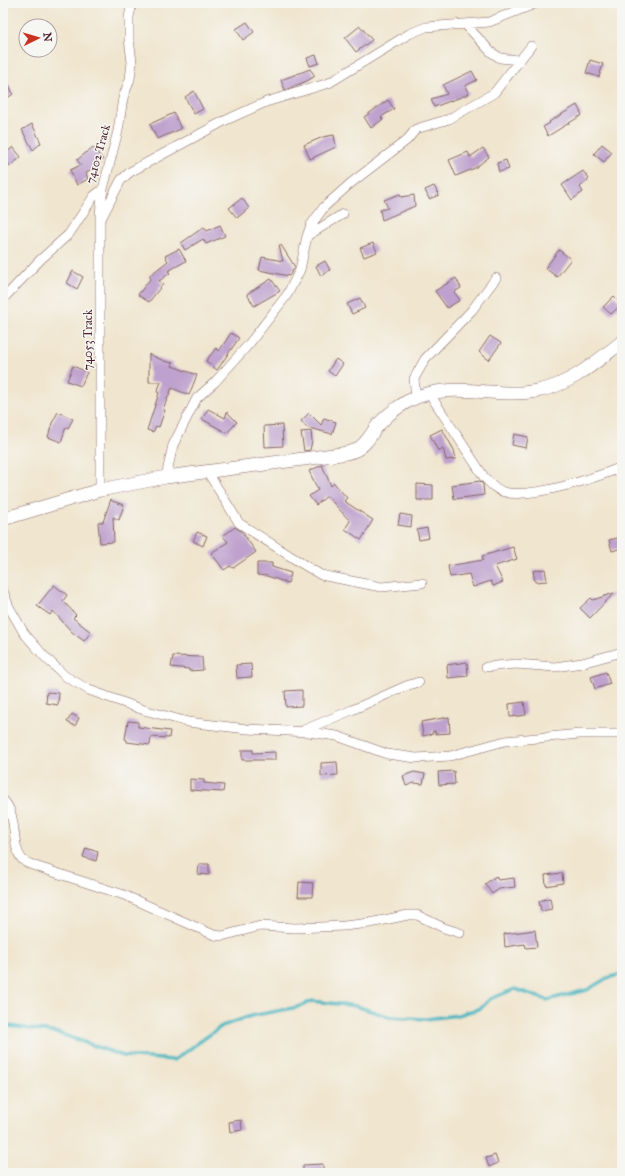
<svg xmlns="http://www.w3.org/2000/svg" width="625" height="1176" viewBox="0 0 625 1176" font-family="'IM FELL Great Primer',serif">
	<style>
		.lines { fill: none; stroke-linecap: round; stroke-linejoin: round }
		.stream { stroke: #46b5c1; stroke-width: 3.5 }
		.building { fill: #bea1ce }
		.street-casing { stroke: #846464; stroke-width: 10 }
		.secondary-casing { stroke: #846464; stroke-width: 14 }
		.street { stroke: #fff; stroke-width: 9 }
		.secondary { stroke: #fff; stroke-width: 13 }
		.labels { text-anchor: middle; stroke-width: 3; stroke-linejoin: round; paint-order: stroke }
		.street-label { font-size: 12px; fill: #4a1f2b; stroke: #f6f6f2 }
	</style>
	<rect width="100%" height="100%" fill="#f6f6f2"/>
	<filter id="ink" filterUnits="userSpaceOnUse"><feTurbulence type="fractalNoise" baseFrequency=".025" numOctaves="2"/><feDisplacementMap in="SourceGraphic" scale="8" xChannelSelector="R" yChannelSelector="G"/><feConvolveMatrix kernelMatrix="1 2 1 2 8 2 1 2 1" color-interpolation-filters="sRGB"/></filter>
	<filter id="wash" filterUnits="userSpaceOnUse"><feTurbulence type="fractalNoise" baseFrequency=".012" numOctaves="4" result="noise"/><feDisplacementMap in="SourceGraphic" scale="16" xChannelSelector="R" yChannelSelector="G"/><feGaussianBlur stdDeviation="0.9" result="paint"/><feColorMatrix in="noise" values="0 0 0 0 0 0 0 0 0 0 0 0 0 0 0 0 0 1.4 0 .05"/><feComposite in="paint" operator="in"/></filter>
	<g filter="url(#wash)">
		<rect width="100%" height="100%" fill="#f0e5ce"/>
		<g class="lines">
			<path class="stream" d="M3 1025 58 1033 123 1056 174 1060 222 1026 251 1016 298 1007 312 1001 356 1006 390 1017 426 1019 458 1015 481 1008 490 999 515 989 547 1000 587 990 607 978 622 974"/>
		</g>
		<g id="blocks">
			<path class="building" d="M247 22 254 32 243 40 236 29Z
				M360 26 372 40 356 52 345 38Z
				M316 55 319 63 310 66 307 58Z
				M590 60 603 64 599 77 586 73Z
				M310 69 315 76 307 81 285 90 281 80Z
				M3 71 13 94 3 101Z
				M472 71 477 80 465 86 469 94 434 107 431 99 447 94 443 85Z
				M194 91 203 109 194 114 185 97Z
				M388 100 394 109 381 117 383 119 371 128 364 117Z
				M577 105 582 115 548 136 543 127 550 123 549 122Z
				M174 113 181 129 157 139 150 124Z
				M32 124 41 143 33 150 22 130Z
				M334 135 336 147 310 159 304 145 323 137Z
				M602 144 612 152 604 162 594 154Z
				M13 147 21 157 10 166 3 156Z
				M93 147 103 160 86 173 88 179 77 185 70 170 81 165 77 160Z
				M483 148 489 157 475 168 456 176 449 160 468 152 470 157Z
				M506 160 509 169 499 172 497 163Z
				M583 171 589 179 580 187 583 192 572 200 562 185Z
				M434 186 439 195 429 199 425 190Z
				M400 194 401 197 414 195 415 206 382 220 380 210 388 208 384 200Z
				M242 198 249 208 237 218 229 208Z
				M220 225 225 236 206 244 203 239 185 250 181 243 204 227 207 231Z
				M373 243 377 252 364 257 360 248Z
				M279 245H281L295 267 289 276 259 270 262 257 283 261Z
				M179 249 186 261 168 271 170 273 159 281 163 284 149 302 138 295 151 278 149 276 168 261 165 256Z
				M559 250 571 259 557 277 545 268Z
				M325 261 330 270 321 276 316 266Z
				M73 271 83 277 77 289 67 283Z
				M456 278 461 288 454 292 460 300 447 308 435 291Z
				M271 279 280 291 254 306 247 294Z
				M614 296 622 304 611 314 603 307Z
				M360 298 365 308 352 314 347 304Z
				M231 333 239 338 217 370 206 361 216 348 219 351Z
				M490 336 501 343 489 360 479 352Z
				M149 354 164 361 173 363 172 366 197 375 189 395 172 388 163 409 165 410 159 427 156 426 153 432 147 430 159 393 157 392 161 382H149Z
				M336 359 343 364 335 376 328 371Z
				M73 366 87 372 81 386 67 381Z
				M208 409 225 418 227 412 237 422 227 433 202 419Z
				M58 412 73 419 68 428 66 427 61 442 48 437 52 423Z
				M309 413 321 425 324 418 336 422 332 434 306 427 301 421Z
				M282 425 283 446 265 447 264 426Z
				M442 429 454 450 456 459 446 460 443 448 438 451 430 435Z
				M311 431 312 441 310 450 304 451 301 432Z
				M514 434 528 437 526 448 512 445Z
				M322 465 331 486 334 483 347 498 344 501 373 520 361 540 345 529 350 521 327 496 316 505 309 496 318 490 309 471Z
				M480 481 483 484 484 495 454 499 452 485Z
				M417 484 433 485V500H417Z
				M111 499 112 501 124 505 119 520 113 517 114 542 100 543 98 522H103Z
				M400 514 412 516 411 527 398 525Z
				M235 527 242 532 256 552 233 568 230 566 224 570 211 553 228 542 223 536Z
				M427 528 429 538 419 540 417 530Z
				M197 532 207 536 203 546 193 541Z
				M622 537V548L612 551 609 540Z
				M513 547 517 559 495 566 503 582 493 586 491 581 473 587 469 574 450 577 448 566 483 560 482 556Z
				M257 563H272V567L291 573 288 583 267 576 257 575Z
				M545 569 547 581 535 582 533 571Z
				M54 585 67 595 63 601 76 615 73 618 91 632 84 641 72 632 53 611 50 615 37 606Z
				M614 593 590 618 580 608 591 598 593 600Z
				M173 656 202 657 203 670 189 671V669L171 667Z
				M467 662 468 676 448 678 447 665Z
				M251 664 252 677 237 678 236 665Z
				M606 672 610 684 595 689 591 677Z
				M302 690V706L286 707 285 691Z
				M47 692 59 693 58 705 46 703Z
				M524 702 526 715 510 717 509 704Z
				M72 714 79 718 75 726 67 722Z
				M449 717 450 733 435 734V731H433L432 734 423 736 421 722Z
				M128 721 138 722V727L170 731 169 738 151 737 150 745 127 742V740L125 739Z
				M242 750H253V753L275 752V760H242Z
				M337 762 338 775 321 776V763Z
				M454 771 455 784 439 785 438 772Z
				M414 772 425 774 423 784 414 783 406 786 403 776Z
				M190 779 204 780V783L224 785 223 792 190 790Z
				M86 848 98 852 96 861 83 857Z
				M199 864H209V875L198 874Z
				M562 873 563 883 546 886 545 875Z
				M496 876 498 880 514 878 515 887 499 889 492 894 485 884Z
				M299 882 313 883 312 897H298Z
				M550 898 552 909 541 911 539 901Z
				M535 930 537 947 526 948 525 944 505 947 504 934Z
				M241 1120 242 1130 230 1132 229 1122Z
				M495 1155 498 1163 489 1167 486 1158Z
				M323 1164V1173H303V1165Z"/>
		</g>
	</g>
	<g filter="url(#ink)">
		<use href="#blocks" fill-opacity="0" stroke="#846464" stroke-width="1"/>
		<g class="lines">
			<defs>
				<path id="street" d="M465 24 491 52 500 58 518 60
					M101 219 121 180 130 172 224 121 266 102 329 83 409 34 426 27 489 22 537 3
					M307 236 311 225 324 207 351 183 407 140 416 129 449 119 494 93 531 46
					M3 299 40 260 69 234 94 196 103 189
					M429 393 484 477C490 483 496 490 504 492 532 499 595 478 622 467
					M416 398 414 379 425 359 472 310 496 278
					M207 471 239 523 301 563 321 575 381 587 422 583
					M166 477 173 445 197 398 215 382 249 344 287 295 300 270 307 236 343 214
					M100 490V213L103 189 118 131 123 98 130 79 132 62 129 39V17L132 3
					M3 591 9 607 24 633 44 656 65 676 89 690 144 710 188 722 247 729 308 732 337 736 387 754 416 758 450 756 505 741 580 734H622
					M486 667 516 664 555 667 582 663 622 652
					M304 730 352 710 406 686 419 682
					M3 800C19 815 10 848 23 860 26 863 31 864 35 866L124 895 214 935 222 936 260 926 295 928 344 926 370 923 408 915H417L444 928 460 933"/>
				<path id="secondary" d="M3 519 100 490 166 477 341 454C346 453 352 452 356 450 366 445 371 434 378 425 389 413 402 403 417 397 457 381 500 400 541 390 572 384 598 360 622 342"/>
			</defs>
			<use href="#street" class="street-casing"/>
			<use href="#secondary" class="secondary-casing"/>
			<use href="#street" class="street"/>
			<use href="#secondary" class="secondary"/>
		</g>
	</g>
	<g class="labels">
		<g class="street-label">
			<text transform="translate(98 154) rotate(-74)" y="4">74102 Track</text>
			<text transform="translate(88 340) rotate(-90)" y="4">74053 Track</text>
		</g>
	</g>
	<rect width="625" height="1176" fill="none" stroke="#f6f6f2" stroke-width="16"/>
	<g transform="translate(38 38) rotate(85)"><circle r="19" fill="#f6f6f2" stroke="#b1a0a2"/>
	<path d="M0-3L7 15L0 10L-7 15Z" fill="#c8321e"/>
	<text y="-6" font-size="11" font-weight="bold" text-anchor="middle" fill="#4a1f2b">N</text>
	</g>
</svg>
